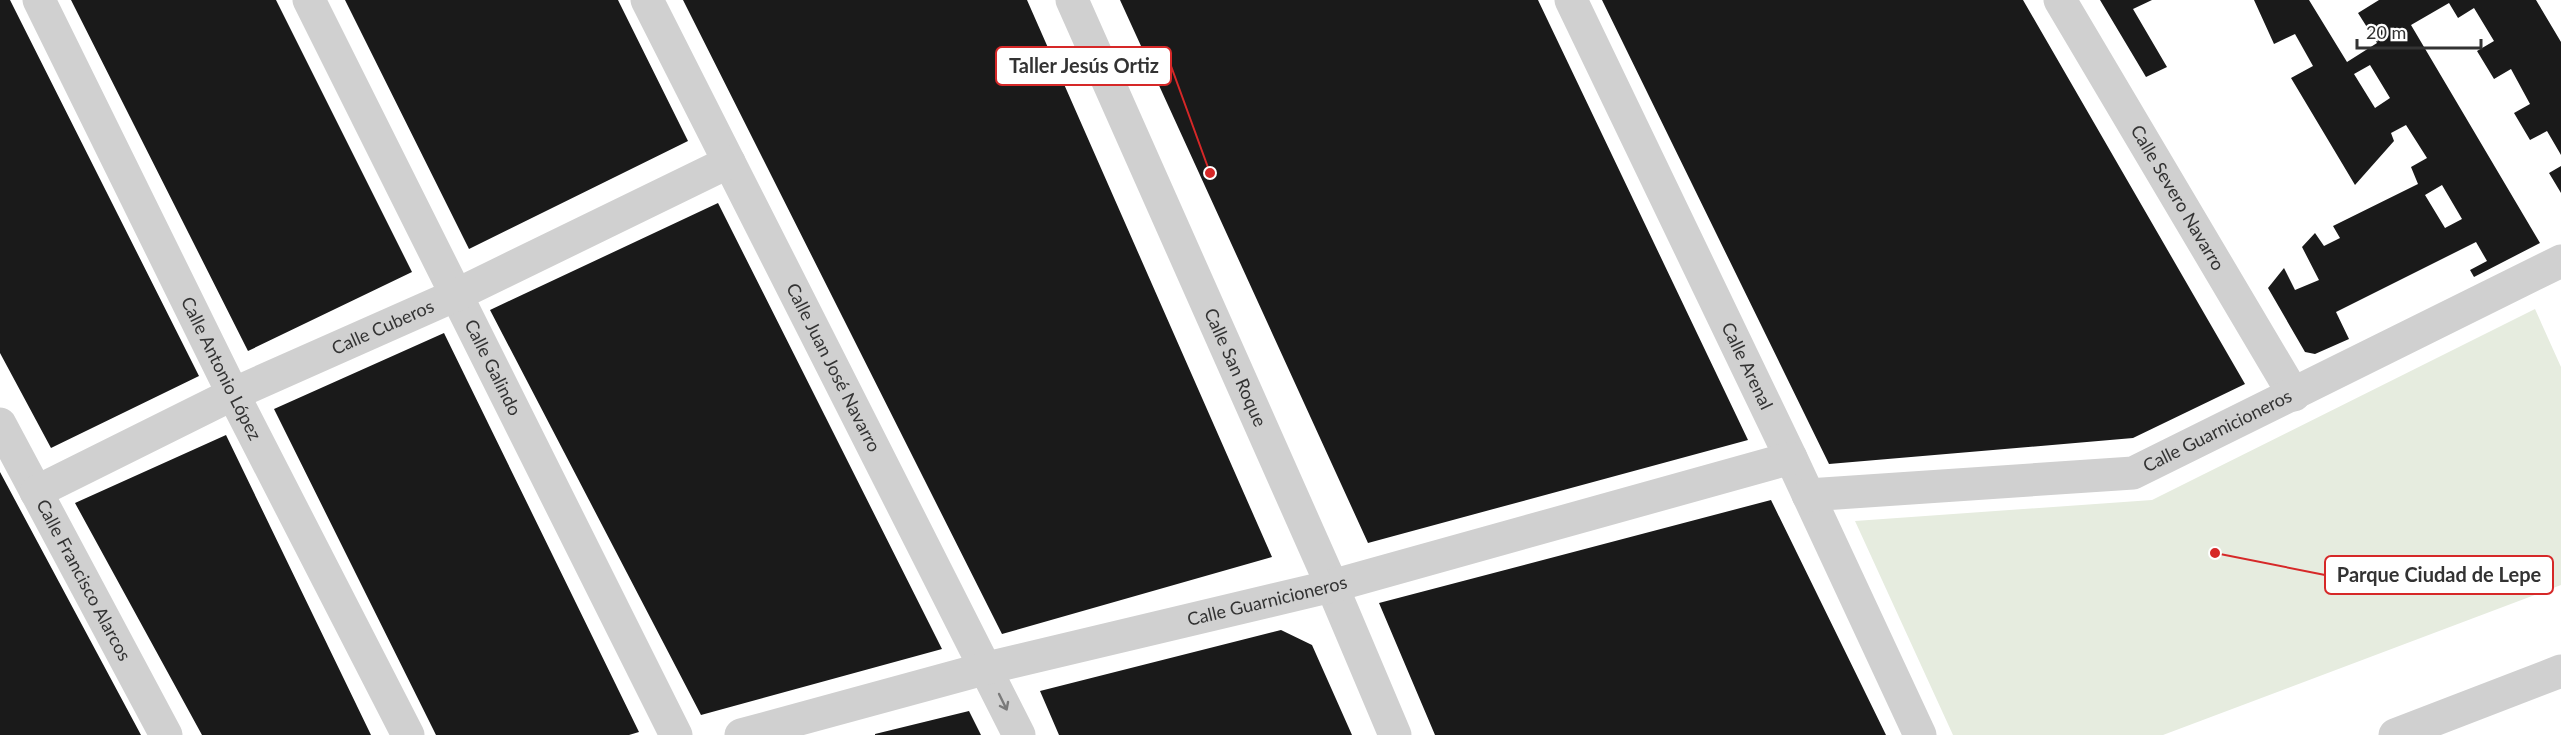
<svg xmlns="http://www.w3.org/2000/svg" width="2561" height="735" viewBox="0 0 2561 735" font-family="Lato,sans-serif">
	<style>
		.green { fill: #e6ecdf }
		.building { fill: #1a1a1a; fill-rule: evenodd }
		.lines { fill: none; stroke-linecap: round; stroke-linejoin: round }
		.minor { stroke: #d0d0d0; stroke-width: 33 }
		.oneway { stroke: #7a7a7a }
		.labels { text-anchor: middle; stroke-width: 6; stroke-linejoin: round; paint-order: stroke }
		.street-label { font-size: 18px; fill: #333; stroke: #fff }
		.leader { fill: none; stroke: #d62828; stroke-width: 2 }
		.callout-dot { fill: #d62828; stroke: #fff; stroke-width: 2 }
		.callout { fill: #fff; stroke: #d62828; stroke-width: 2 }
		.callout-label { font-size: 20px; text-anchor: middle; font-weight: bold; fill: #333 }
	</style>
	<rect width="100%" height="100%" fill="#fff"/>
	<path class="green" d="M2535 309 2561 367V585L2163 735H1953L1855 521 2152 500Z"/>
	<path class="building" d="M0 0H10L199 376 51 448 0 353Z
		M71 0H276L412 272 248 351Z
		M345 0H618L688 141 469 249Z
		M683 0H1027L1272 557 1002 634Z
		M1120 0H1538L1748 440 1368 543Z
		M1602 0H2023L2245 384 2133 438 1829 464Z
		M2100 0H2152L2133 9 2167 67 2146 77Z
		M2254 0H2309L2347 62 2377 43 2358 13 2379 0H2536L2561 42V155L2547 131 2530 140 2514 113 2530 104 2511 69 2494 79 2477 51 2494 41 2474 8 2458 18 2449 3 2411 25 2540 243 2474 277 2470 270 2487 261 2476 242 2336 312 2349 339 2315 354 2305 352 2268 288 2284 268 2295 290 2319 280 2302 247 2315 233 2324 246 2340 238 2333 226 2418 184 2411 167 2427 158 2406 125 2391 133 2394 141 2355 185 2291 78 2313 66 2295 34 2274 44ZM2370 65 2390 98 2375 108 2354 74ZM2442 185 2462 219 2445 228 2425 195Z
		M2561 166V193L2549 173Z
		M718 203 942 649 701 715 490 310Z
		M444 333 639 732 629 735H436L274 409Z
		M226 435 371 735H202L75 503Z
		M0 472 141 735H0Z
		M1771 500 1886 735H1435L1379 603Z
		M1281 630 1312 645 1352 735H1059L1040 691Z
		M969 711 981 735H875V734Z"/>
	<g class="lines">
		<g class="minor">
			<path id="s1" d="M39 0 233 394 408 735"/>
			<path id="s2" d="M309 0 676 735"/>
			<path id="s3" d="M647 0 1019 735"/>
			<path id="s4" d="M1072 0 1332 586 1395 735"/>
			<path id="s5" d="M1571 0 1791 458 1920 735"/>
			<path id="s6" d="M2060 0 2294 395"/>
			<path id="s7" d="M0 424 166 735"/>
			<path id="s8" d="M36 492 233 394 456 295 729 162"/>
			<path id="s9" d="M1808 495 2133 473 2561 261"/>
			<path id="s10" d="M741 735 987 668 1332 586 1791 458"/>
			<path d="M2395 735 2561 671"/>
		</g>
	</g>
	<defs><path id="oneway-shaft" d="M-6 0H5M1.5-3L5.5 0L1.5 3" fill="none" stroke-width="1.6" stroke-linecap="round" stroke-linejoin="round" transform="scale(1.5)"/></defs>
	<use class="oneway" href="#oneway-shaft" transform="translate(1003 702) rotate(64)"/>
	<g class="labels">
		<g class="street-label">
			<text dy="6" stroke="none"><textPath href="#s6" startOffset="230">Calle Severo Navarro</textPath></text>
			<text dy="6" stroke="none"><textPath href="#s8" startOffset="384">Calle Cuberos</textPath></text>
			<text dy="6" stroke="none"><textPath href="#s2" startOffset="411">Calle Galindo</textPath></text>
			<text dy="6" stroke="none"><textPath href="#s3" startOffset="412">Calle Juan José Navarro</textPath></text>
			<text dy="6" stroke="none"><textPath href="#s4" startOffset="402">Calle San Roque</textPath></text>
			<text dy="6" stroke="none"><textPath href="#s5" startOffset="406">Calle Arenal</textPath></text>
			<text dy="6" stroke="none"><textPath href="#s1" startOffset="411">Calle Antonio López</textPath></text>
			<text dy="6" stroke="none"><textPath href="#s9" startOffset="420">Calle Guarnicioneros</textPath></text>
			<text dy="6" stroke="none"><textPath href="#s7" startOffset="177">Calle Francisco Alarcos</textPath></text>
			<text dy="6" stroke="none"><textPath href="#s10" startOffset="543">Calle Guarnicioneros</textPath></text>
		</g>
	</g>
	<path class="leader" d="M1210 173L1171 66M2215 553L2325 575"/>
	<g class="callout-dot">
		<circle cx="1210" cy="173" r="6"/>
		<circle cx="2215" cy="553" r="6"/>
	</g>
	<g class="callout">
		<rect x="996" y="47" width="175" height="38" rx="6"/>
		<rect x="2325" y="556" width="228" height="38" rx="6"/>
	</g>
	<g class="callout-label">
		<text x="1084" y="73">Taller Jesús Ortiz</text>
		<text x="2439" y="582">Parque Ciudad de Lepe</text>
	</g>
	<path d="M2357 39v9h124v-9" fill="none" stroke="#333333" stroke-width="3"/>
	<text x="2366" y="39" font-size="18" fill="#333333" stroke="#ffffff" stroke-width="4.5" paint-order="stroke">20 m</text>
</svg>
